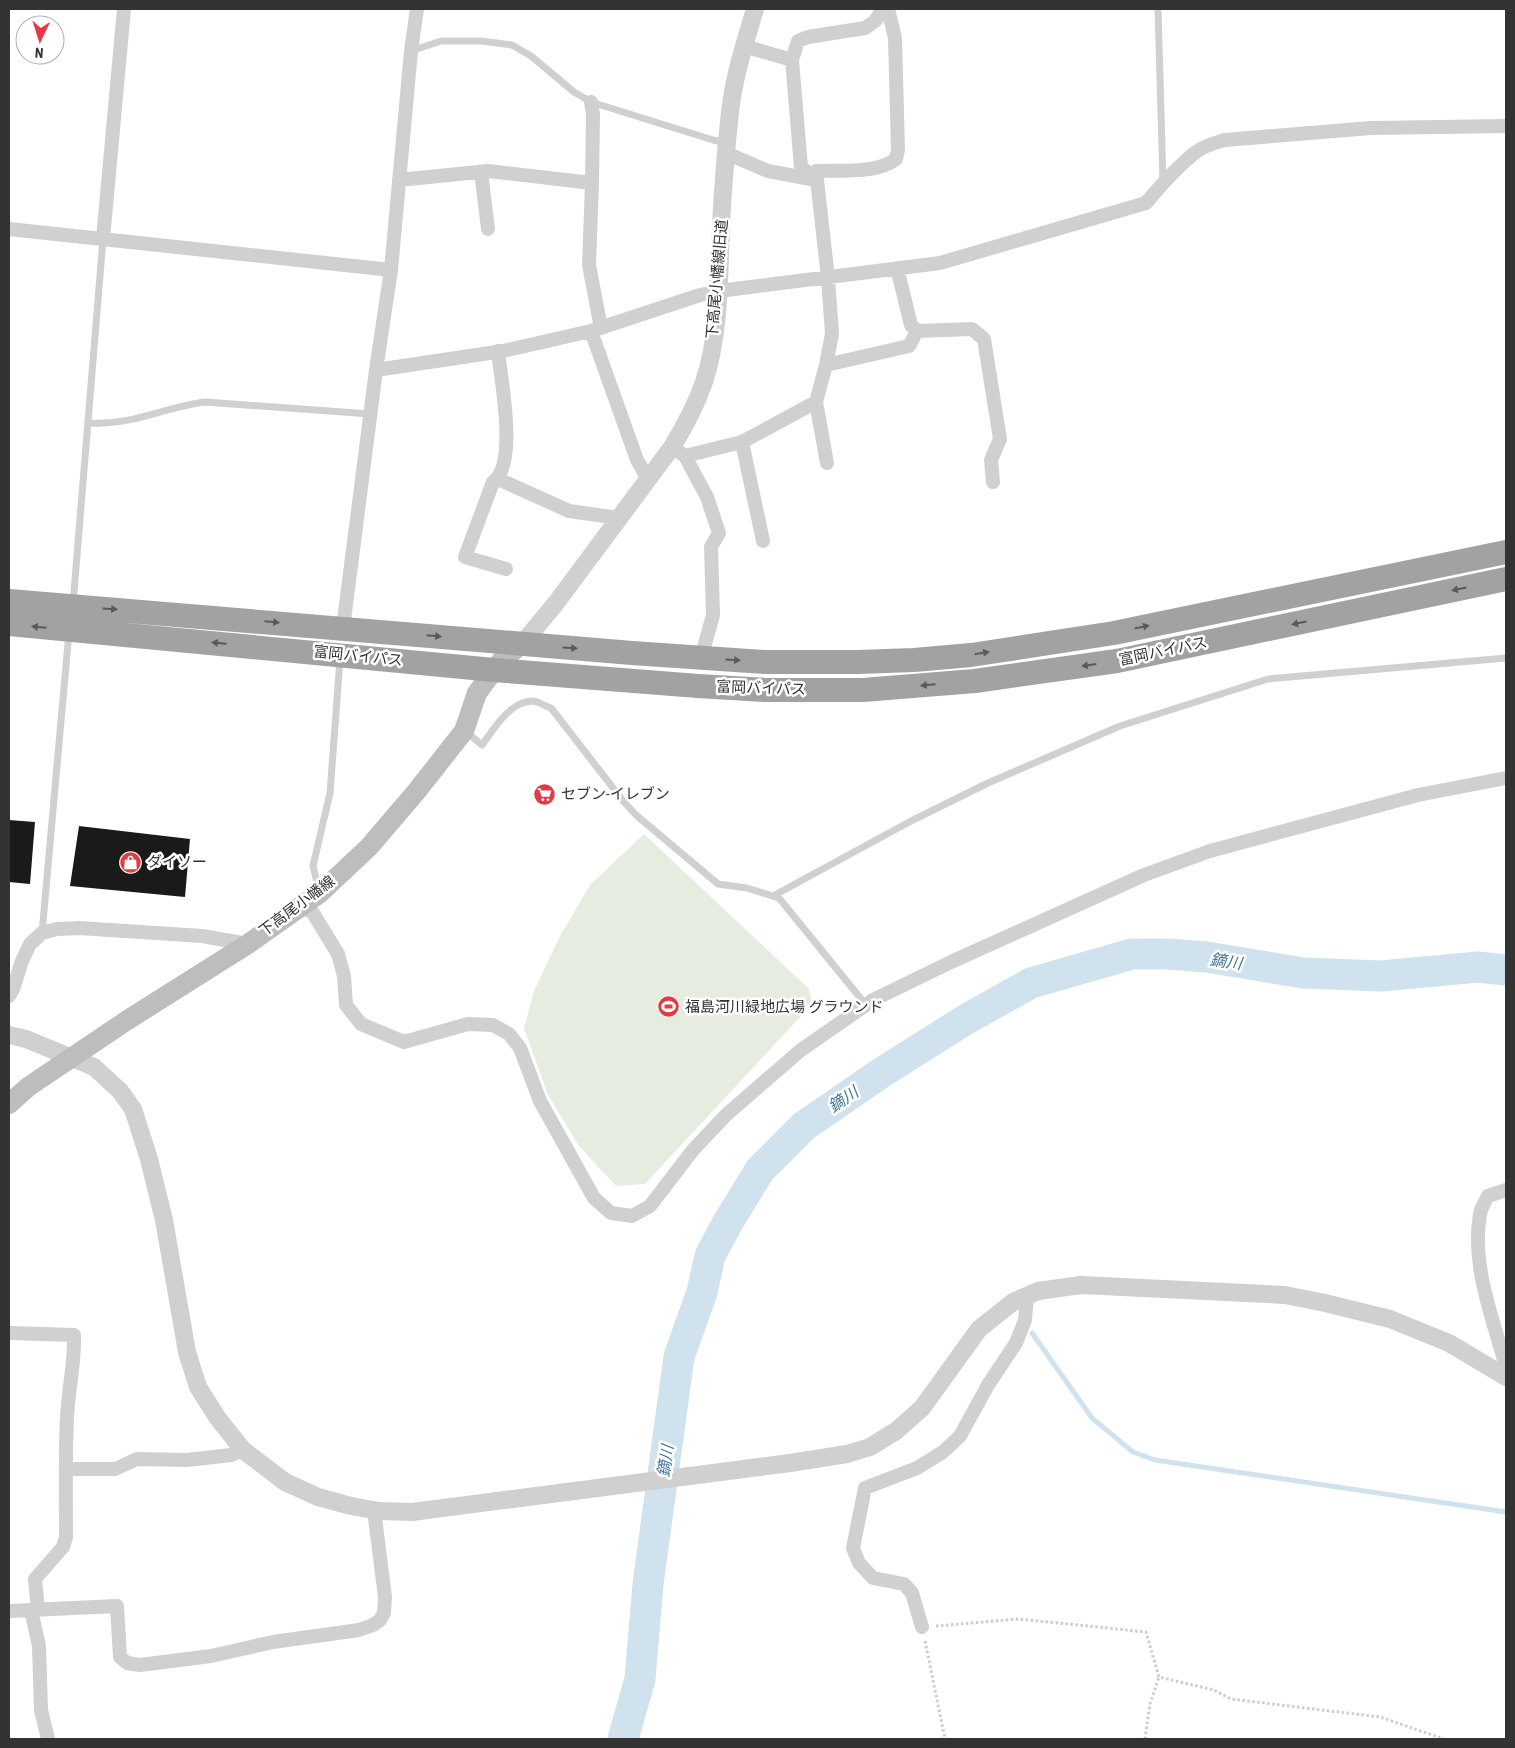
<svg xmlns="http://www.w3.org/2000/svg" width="1515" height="1748" viewBox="0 0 1515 1748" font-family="'Roboto Condensed','Noto Sans JP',sans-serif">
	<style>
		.green { fill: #e6ecdf }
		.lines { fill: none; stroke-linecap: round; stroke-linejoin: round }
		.stream { stroke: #cfe2ee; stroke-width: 5 }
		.river { stroke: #cfe2ee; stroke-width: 31 }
		.building { fill: #1a1a1a }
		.path { stroke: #cdcdcd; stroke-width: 3; stroke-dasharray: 2.5 2.5; stroke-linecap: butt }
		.service { stroke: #d0d0d0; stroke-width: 7 }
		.minor { stroke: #d0d0d0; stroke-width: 14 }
		.tertiary { stroke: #d0d0d0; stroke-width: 18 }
		.secondary { stroke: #bdbdbd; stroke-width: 20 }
		.trunk { stroke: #a2a2a2; stroke-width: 24 }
		.oneway { fill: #5a5a5a }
		.labels { text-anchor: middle; stroke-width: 5; stroke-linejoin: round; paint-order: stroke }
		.street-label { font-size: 15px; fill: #333; stroke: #fff }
		.poi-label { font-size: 15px; fill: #333; stroke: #fff; text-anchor: start }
		.water-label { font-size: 16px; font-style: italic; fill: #3f7597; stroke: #fff }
	</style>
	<rect width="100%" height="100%" fill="#fff"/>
	<path class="green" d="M644 834 809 989 812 1004 645 1184 616 1186 579 1146 548 1095 524 1028 534 991 560 936 590 885Z"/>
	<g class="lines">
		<path class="stream" d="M1032 1333 1092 1418 1133 1452 1155 1460 1506 1512"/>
		<path class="river" d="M623 1739 640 1679 648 1584 679 1357 702 1292 710 1256 728 1222 760 1170 804 1126 881 1073 965 1020 1031 983 1132 954H1168L1207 957 1303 973 1381 976 1478 967 1506 970"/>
	</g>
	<path class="building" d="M9 820 35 822 30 884 9 882Z
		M79 826 190 839 185 897 70 886Z"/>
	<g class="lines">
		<path class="path" d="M936 1626 1018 1619 1146 1632 1159 1677 1214 1690 1231 1699 1380 1717 1444 1739
			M925 1641 945 1739
			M1145 1739 1150 1704 1159 1677"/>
		<path class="service" d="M1158 9 1163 183
			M411 51 441 41H481L512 45 531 56 574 92 591 102 713 140 727 143
			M88 423C131 426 165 407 205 402L370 414
			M73 604 103 239
			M465 731 482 745C494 729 509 702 532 701 538 701 545 706 551 708L624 802 636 815 718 884 747 888 779 898 866 1005
			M319 890 313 866 330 793 340 659
			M773 896 911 821 988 783 1120 726 1268 679 1506 658
			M42 933 69 632"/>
		<path class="minor" d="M744 46 792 60
			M591 102 593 114 592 183 589 265 601 328
			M726 153 768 171 816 180
			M481 172 488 229
			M399 180 488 171 592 183
			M817 180 801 167 792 60 798 41 808 37 865 28 875 21 883 9
			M9 229 391 270
			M103 239 124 9
			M897 268 911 325 917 331 972 329 984 339 1000 439 991 460 993 482
			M591 331 637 460 648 479
			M498 351C501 380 518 465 493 482L465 557 506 569
			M826 365 909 346 917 331
			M376 370 503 351 591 331 700 295 719 291 940 263 1146 203C1161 185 1178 166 1196 152 1205 145 1215 143 1225 140L1371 128 1506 126
			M742 442 763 541
			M672 447 685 456 707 497 719 533 711 547 713 615 701 658
			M685 456 742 442 816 402
			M827 463 816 402 826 365 832 334 828 278 816 171C840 170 877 174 896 159L898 150 895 38 888 9
			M498 479 569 511 619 518
			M343 628 376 370 391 270 411 51 417 9
			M302 906 313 913 338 954 344 976 346 1005 361 1024 404 1042 468 1024 493 1025 509 1034 520 1048 540 1101 594 1198 611 1213 632 1216 650 1206 693 1150 726 1115 801 1050 873 1000 951 962 1144 875 1210 851 1418 795 1506 778
			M9 996 13 989 22 961 30 944 42 933 57 929 79 928 202 936 248 944
			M1506 1190 1488 1196C1485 1202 1481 1208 1480 1214 1471 1266 1493 1318 1506 1367
			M9 1333 74 1335C75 1364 68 1390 67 1418 65 1458 66 1498 66 1537L63 1547 35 1579 38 1610
			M67 1469H115L137 1459 187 1460 231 1455 243 1450
			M31 1610 39 1646 41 1710 48 1739
			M9 1611 117 1606 120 1657 127 1663 140 1665 211 1656 273 1642 359 1630 373 1625 380 1620 384 1613 385 1597 374 1510
			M922 1627 912 1593 904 1584 873 1578 859 1563 853 1548 865 1488 917 1468 943 1452 960 1436 988 1385 1016 1343 1025 1320 1027 1296"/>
		<path class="tertiary" d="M522 644 556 603 672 447C685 426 696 405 704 382 720 334 719 275 721 225 723 187 726 149 730 112 734 76 745 43 755 9
			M9 1035 26 1039 94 1067 120 1091 133 1109 149 1159 164 1220 187 1352 198 1387 217 1417 243 1450 285 1482 318 1497 351 1506 379 1511 412 1512 790 1463 847 1454 870 1447 896 1431 922 1408 979 1329 1013 1302 1038 1291 1081 1285 1285 1295 1325 1303 1390 1319 1449 1343 1506 1377"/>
		<path class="secondary" d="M9 1104 28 1087 126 1021 248 944 320 893 369 847 416 792 464 731 477 693 494 670 502 660 522 644"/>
		<path class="trunk" d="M9 601 632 653 765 662H858L914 660 971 655 1114 633 1506 552
			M9 624 494 670 698 686 766 690H863L975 681 1117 661 1506 579"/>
	</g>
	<defs><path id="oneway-solid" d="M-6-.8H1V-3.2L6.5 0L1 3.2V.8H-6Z" transform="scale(1.25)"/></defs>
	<g class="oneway">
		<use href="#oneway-solid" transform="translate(1459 589) rotate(168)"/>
		<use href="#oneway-solid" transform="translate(110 609) rotate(4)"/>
		<use href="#oneway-solid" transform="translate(272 622) rotate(5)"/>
		<use href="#oneway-solid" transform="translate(1299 623) rotate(168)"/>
		<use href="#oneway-solid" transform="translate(39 627) rotate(-175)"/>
		<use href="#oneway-solid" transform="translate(1142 627) rotate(-12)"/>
		<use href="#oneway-solid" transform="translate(434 636) rotate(5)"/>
		<use href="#oneway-solid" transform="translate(219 643) rotate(-175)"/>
		<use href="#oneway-solid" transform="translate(570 648) rotate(4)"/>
		<use href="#oneway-solid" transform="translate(982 653) rotate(-9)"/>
		<use href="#oneway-solid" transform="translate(733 660) rotate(4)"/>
		<use href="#oneway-solid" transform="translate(1089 665) rotate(172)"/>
		<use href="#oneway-solid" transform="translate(928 685) rotate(175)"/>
	</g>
	<defs>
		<symbol id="supermarket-disc" viewBox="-11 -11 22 22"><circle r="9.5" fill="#e63946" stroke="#fff"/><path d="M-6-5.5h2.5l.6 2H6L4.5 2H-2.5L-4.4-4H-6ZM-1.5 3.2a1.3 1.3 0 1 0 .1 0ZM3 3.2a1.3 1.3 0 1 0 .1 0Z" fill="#fff"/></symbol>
		<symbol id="shop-disc" viewBox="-11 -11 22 22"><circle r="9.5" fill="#e63946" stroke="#fff"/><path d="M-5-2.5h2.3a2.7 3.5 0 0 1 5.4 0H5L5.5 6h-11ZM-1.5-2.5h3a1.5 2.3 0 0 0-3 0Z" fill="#fff"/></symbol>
		<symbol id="stadium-disc" viewBox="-11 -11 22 22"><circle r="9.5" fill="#e63946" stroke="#fff"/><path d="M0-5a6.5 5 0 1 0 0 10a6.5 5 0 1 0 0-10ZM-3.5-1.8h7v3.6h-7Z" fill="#fff"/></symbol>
	</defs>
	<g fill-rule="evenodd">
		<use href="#supermarket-disc" x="532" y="782" width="25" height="25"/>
		<use href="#shop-disc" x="118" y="850" width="25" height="25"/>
		<use href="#stadium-disc" x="656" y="994" width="25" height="25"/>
	</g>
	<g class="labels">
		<g class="street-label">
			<text transform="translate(717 279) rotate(-85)" y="5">下高尾小幡線旧道</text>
			<text transform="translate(1163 651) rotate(-12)" y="5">富岡バイパス</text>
			<text transform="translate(358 656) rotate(6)" y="5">富岡バイパス</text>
			<text transform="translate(761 688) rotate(2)" y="5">富岡バイパス</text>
			<text transform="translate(297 906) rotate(-37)" y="5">下高尾小幡線</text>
		</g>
		<g class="poi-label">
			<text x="561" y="799">セブン-イレブン</text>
			<text x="147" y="867">ダイソー</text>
			<text x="685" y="1012">福島河川緑地広場 グラウンド</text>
		</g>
		<g class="water-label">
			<text transform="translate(1226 961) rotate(8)" y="6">鏑川</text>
			<text transform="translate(843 1099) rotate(-35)" y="6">鏑川</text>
			<text transform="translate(665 1461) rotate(-82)" y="6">鏑川</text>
		</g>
	</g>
	<rect width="1515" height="1748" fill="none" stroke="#333333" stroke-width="20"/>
	<g transform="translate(40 40) rotate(184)"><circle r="24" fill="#ffffff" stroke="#adadad"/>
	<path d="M0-4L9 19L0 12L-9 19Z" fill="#e63946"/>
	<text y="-8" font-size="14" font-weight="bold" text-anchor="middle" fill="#333333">N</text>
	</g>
</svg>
